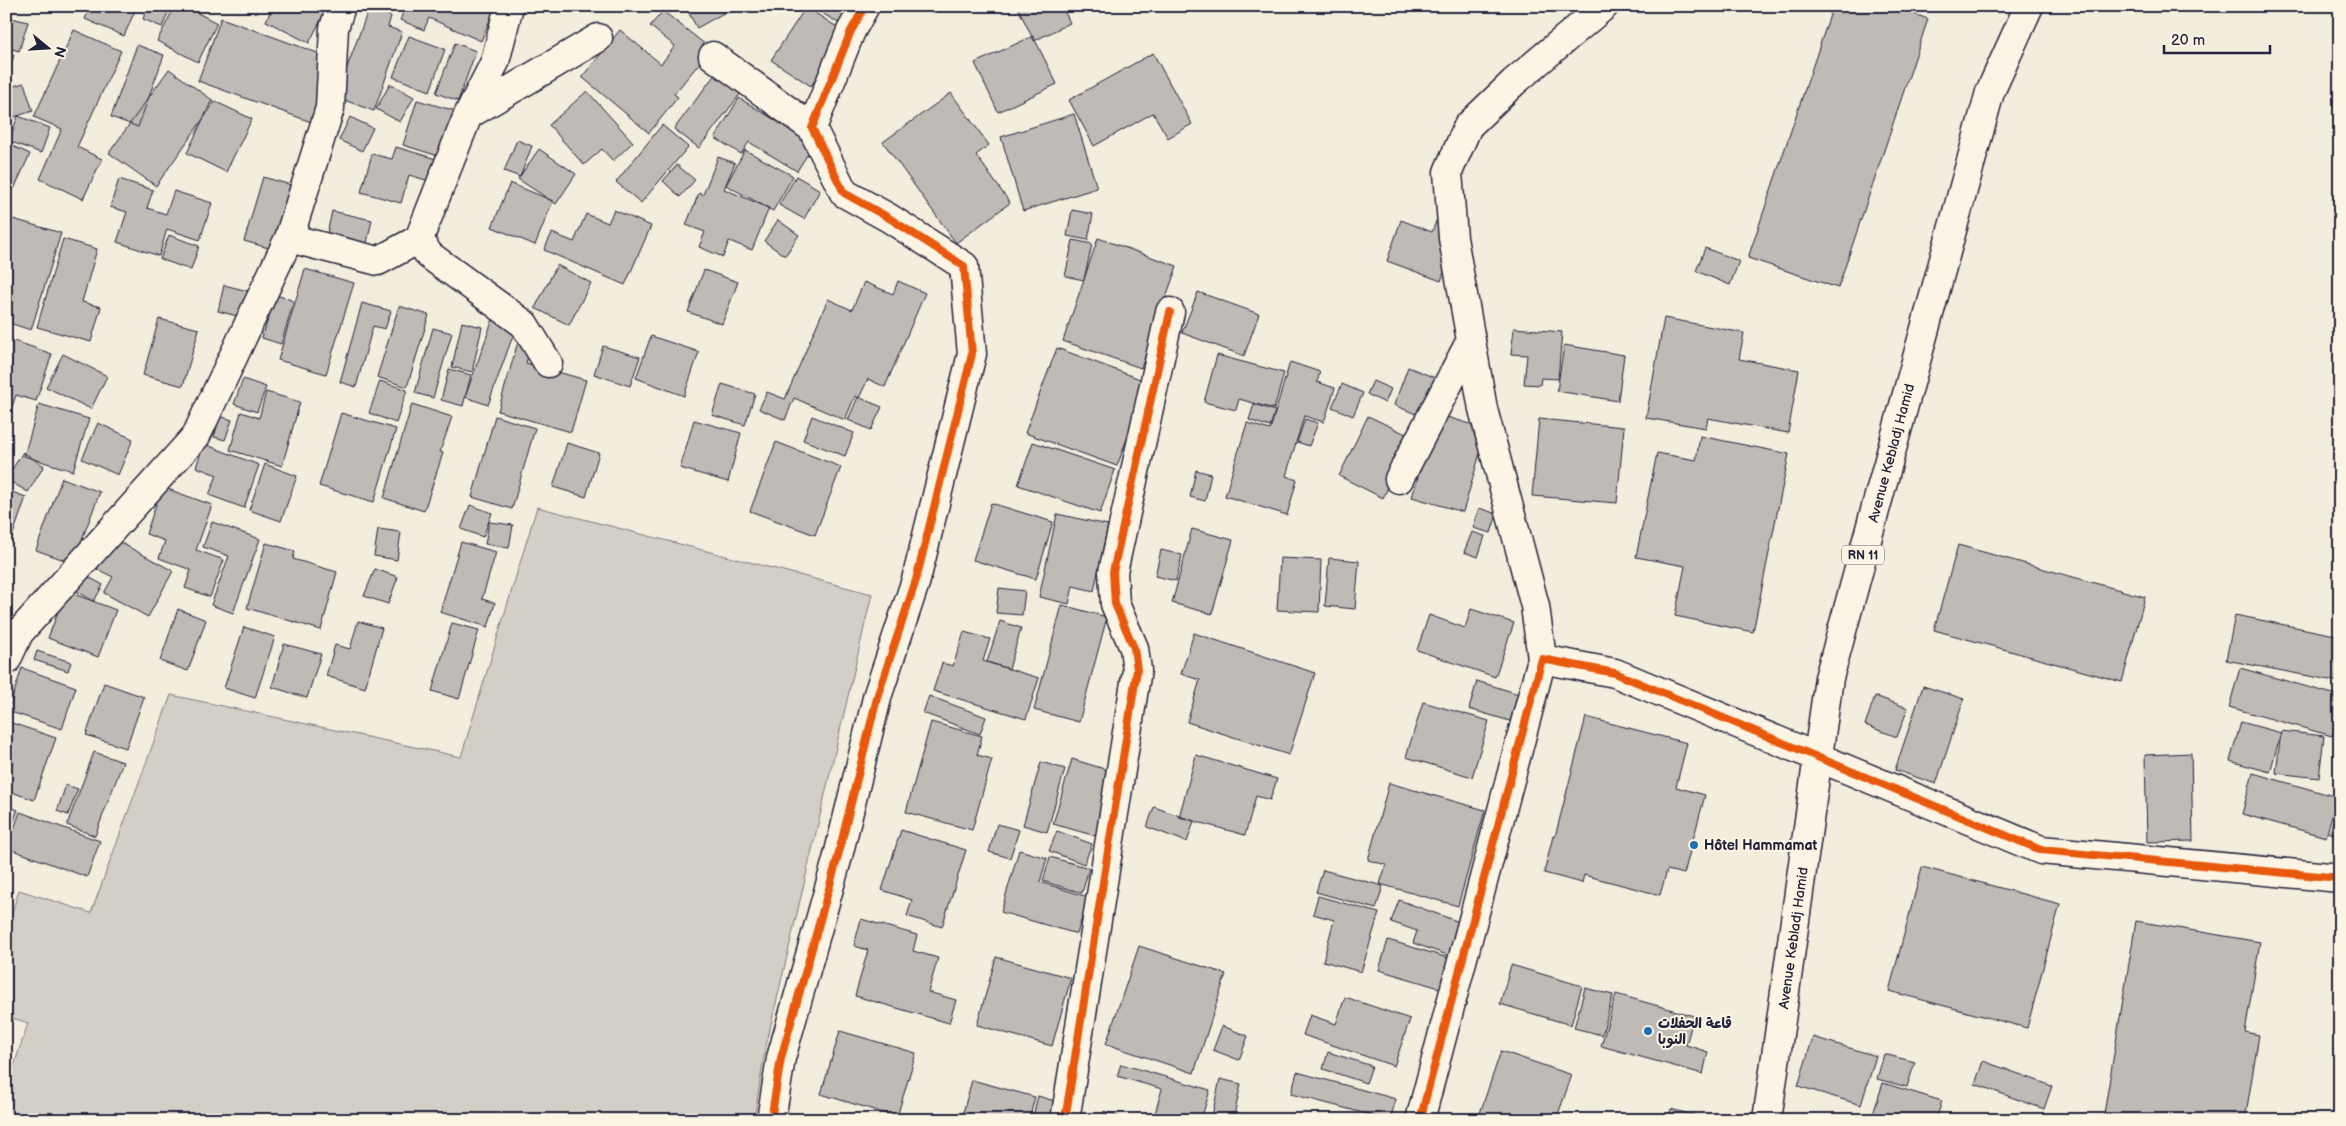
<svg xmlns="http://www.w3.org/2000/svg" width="2346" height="1126" viewBox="0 0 2346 1126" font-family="'Balsamiq Sans','Playpen Sans Arabic',sans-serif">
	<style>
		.green { fill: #d4cfc6; stroke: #7b7880 }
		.building { fill: #bfbab6; stroke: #22223b }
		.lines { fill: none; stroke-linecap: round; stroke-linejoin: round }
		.street-casing { stroke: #22223b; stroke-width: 31 }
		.primary-casing { stroke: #22223b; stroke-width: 31 }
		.street { stroke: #fcf5e5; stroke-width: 28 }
		.primary { stroke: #fcf5e5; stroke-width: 28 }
		.cycleway-casing { stroke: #fcf5e5; stroke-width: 11 }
		.cycleway { stroke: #e8590c; stroke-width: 8 }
		.poi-dot { fill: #1f6fb2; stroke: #fcf5e5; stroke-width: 2 }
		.labels { text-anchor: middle; stroke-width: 4; stroke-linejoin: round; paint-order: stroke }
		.shield { fill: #fcf5e5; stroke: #63616e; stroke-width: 1 }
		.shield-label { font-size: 12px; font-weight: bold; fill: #22223b }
		.street-label { font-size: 14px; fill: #22223b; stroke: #fcf5e5 }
		.poi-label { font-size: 14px; font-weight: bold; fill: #22223b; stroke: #fcf5e5; text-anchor: start }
	</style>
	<rect width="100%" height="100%" fill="#f3edde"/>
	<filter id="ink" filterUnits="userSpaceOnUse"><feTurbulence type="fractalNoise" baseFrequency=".02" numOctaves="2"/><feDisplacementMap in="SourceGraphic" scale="10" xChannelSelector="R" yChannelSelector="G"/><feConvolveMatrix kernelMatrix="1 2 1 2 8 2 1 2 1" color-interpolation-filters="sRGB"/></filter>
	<g filter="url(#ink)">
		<path class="green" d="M537 507 872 594 765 1050 754 1120H6V1090L28 1023 6 1016V932L19 890 91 913 171 695 461 757Z"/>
		<path class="building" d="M6 6H10L7 17 28 22 19 51 6 47Z
			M91 6H137L124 36 85 19Z
			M148 6H171L162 27 143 19Z
			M175 6H184L217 23 198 62 157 41Z
			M273 6H328L309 43 266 21Z
			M406 6H496L481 41 429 18 424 30 400 20Z
			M685 6H736L697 28Z
			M819 6H857L845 27 817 10Z
			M1017 6H1062L1070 23 1034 41Z
			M1833 6H1891L1928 19 1838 288 1748 258Z
			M806 7 846 33 811 86 771 60Z
			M369 8 391 16 388 27 402 32 374 111 336 97Z
			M663 11 711 49 674 94 678 97 649 133 582 77 620 30 661 64 675 46 650 26Z
			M221 18 337 60 314 123 198 81Z
			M74 30 121 51 77 147 102 159 83 199 40 179 62 129 34 117Z
			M409 36 445 49 430 91 393 77Z
			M1033 36 1057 84 998 112 975 63Z
			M455 43 476 51 458 101 436 93Z
			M137 45 164 55 138 127 111 117Z
			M6 53 14 55 6 81Z
			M1153 53 1192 124 1168 138 1153 113 1094 146 1069 100Z
			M169 69 215 102 156 186 109 153Z
			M716 73 741 93 699 148 674 129Z
			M24 83 33 111 14 117 6 88Z
			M390 84 414 97 400 122 376 109Z
			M587 91 633 142 613 161 602 149 584 165 549 125Z
			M951 93 989 145 976 155 1010 203 956 243 883 142Z
			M739 98 814 144 797 171 749 142 741 154 715 138Z
			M212 100 252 119 226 172 187 153Z
			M417 100 459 112 445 158 403 145Z
			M1074 114 1097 188 1023 211 1001 137Z
			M18 116 50 128 41 153 9 141Z
			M350 117 373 128 362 151 339 140Z
			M662 125 688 147 641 203 616 182Z
			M517 140 532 146 520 177 504 171Z
			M6 143 30 154 14 189 6 186Z
			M396 147 443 161 436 183 409 175 401 203 361 192 372 154 392 159Z
			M539 149 576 174 556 204 518 179Z
			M745 150 793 176 773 211 726 185Z
			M718 157 735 163 724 189 769 208 752 250 729 241 723 257 699 247 705 232 686 225 699 193 703 195Z
			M677 165 695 180 680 197 663 181Z
			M796 176 820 190 804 219 779 205Z
			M263 177 298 187 279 251 244 241Z
			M119 179 153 190 147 208 166 214 174 191 212 203 200 240 167 229 159 256 117 242 127 212 110 207Z
			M510 183 553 201 535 245 492 227Z
			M614 210 651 226 625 285 544 250 552 233 574 242 586 214 608 223Z
			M1072 210 1093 214 1088 240 1067 236Z
			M332 211 372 220 366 247 326 238Z
			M1438 216 1461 225 1441 281 1387 261 1401 220 1432 232Z
			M13 219 61 233 31 330 6 322V238Z
			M778 220 799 235 785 256 764 241Z
			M169 235 199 246 191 270 160 259Z
			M1098 238 1177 266 1141 368 1063 341Z
			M63 239 97 249 82 302 101 307 91 342 37 327Z
			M1073 240 1092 244 1084 280 1065 276Z
			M1705 248 1739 261 1730 285 1696 271Z
			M557 265 591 283 569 325 535 308Z
			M305 269 354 283 326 374 278 360Z
			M704 270 738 282 722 324 688 312Z
			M898 281 925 293 885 387 868 379 859 398 855 396 845 420 794 398 785 420 759 409 767 392 785 399 828 299 852 310 864 282 893 294Z
			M224 285 248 291 241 317 218 311Z
			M1198 292 1259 314 1244 356 1182 333Z
			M276 295 294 301 281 344 262 338Z
			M362 303 391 311 385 329 373 326 356 387 340 382Z
			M399 306 429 315 407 387 377 377Z
			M1664 318 1744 333 1739 359 1799 370 1788 433 1708 418 1706 428 1646 418Z
			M159 319 199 329 183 386 143 375Z
			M493 319 516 327 488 405 465 397Z
			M462 322 482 327 472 372 452 367Z
			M433 328 452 333 433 398 415 393Z
			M1514 328 1562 332 1558 379 1541 378 1540 385 1524 384 1527 355 1511 354Z
			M520 335 533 339 526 363 586 380 571 432 498 411Z
			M651 336 699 352 684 396 636 378Z
			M6 338 52 354 36 401 16 395 6 425Z
			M1564 345 1624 355 1618 401 1557 391Z
			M603 346 640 357 630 386 594 374Z
			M1057 348 1148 382 1117 466 1025 433Z
			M63 354 107 376 91 409 46 387Z
			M1217 355 1284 373 1274 409 1239 399 1236 410 1204 402Z
			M1290 362 1320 372 1317 382 1335 388 1324 422 1304 416 1286 476 1297 480 1287 515 1225 496 1247 423 1270 430Z
			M1408 367 1438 379 1423 417 1394 405Z
			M449 369 471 375 463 406 441 400Z
			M243 379 266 387 257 412 234 404Z
			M380 381 407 390 396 423 369 413Z
			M1373 381 1391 389 1385 403 1367 394Z
			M722 384 755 394 745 425 712 415Z
			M1342 384 1363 393 1353 416 1332 407Z
			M266 392 300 402 282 466 230 450 241 412 259 418Z
			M858 397 882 407 871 430 848 420Z
			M39 404 89 419 73 471 24 456Z
			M412 404 452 417 440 452 443 453 424 511 384 498Z
			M1254 404 1275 411 1270 427 1249 420Z
			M341 413 396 429 374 502 319 486Z
			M1437 414 1487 429 1463 512 1412 497Z
			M220 416 232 420 225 440 214 437Z
			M495 416 535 428 512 509 472 497Z
			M812 416 854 433 845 456 803 440Z
			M1368 416 1412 437 1383 498 1339 476Z
			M1305 419 1318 423 1309 446 1297 442Z
			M1539 419 1624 427 1617 503 1532 496Z
			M694 420 741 433 728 482 680 468Z
			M98 423 133 439 118 475 82 459Z
			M1700 436 1789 454 1753 632 1675 616 1685 566 1636 557 1657 453 1696 460Z
			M776 442 841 467 815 535 750 511Z
			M1033 442 1115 470 1100 513 1018 485Z
			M567 443 599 453 586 497 553 487Z
			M204 444 259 465 244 508 209 495 217 475 196 467Z
			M23 452 44 466 28 492 6 479Z
			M265 464 297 476 281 521 249 510Z
			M1196 470 1211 474 1205 501 1190 497Z
			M62 478 100 492 73 563 36 550Z
			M162 487 212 505 196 550 224 560 210 597 185 588 191 570 159 558 165 541 146 534Z
			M6 490 26 497 8 549H6Z
			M991 503 1053 522 1036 579 973 560Z
			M470 505 492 513 483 537 461 529Z
			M1479 508 1497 514 1491 533 1473 528Z
			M1057 514 1108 525 1094 591 1073 586 1069 604 1039 597Z
			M212 522 260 539 233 613 211 605 229 556 203 547Z
			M489 522 513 525 509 548 485 544Z
			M378 529 401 532 397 560 374 556Z
			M1192 529 1233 540 1212 614 1172 603Z
			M1472 532 1485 536 1478 557 1464 552Z
			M114 539 173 571 148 617 104 593 113 577 97 569Z
			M461 542 496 552 482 599 495 603 488 627 440 612Z
			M266 543 295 551 293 559 337 572 321 630 247 608Z
			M1958 545 2145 597 2122 682 1934 630Z
			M1161 550 1182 555 1176 581 1155 576Z
			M1280 558 1321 560 1319 612 1277 610Z
			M1329 558 1359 561 1355 609 1325 606Z
			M375 569 398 577 388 604 364 596Z
			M85 575 103 585 94 601 76 591Z
			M999 588 1025 591 1022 615 996 613Z
			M66 591 116 610 98 657 48 638Z
			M1062 605 1107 617 1079 722 1034 710Z
			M178 609 206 620 188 671 160 661Z
			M1471 609 1514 623 1495 677 1417 650 1429 615 1465 628Z
			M2235 615 2340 636V682L2226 660Z
			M358 621 382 628 365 688 326 676 335 645 350 649Z
			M1000 621 1021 628 1009 669 987 662Z
			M452 623 479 630 459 699 432 691Z
			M244 627 275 637 255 698 224 688Z
			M964 632 990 639 983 661 1039 678 1026 719 933 691 942 663 953 666Z
			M1194 633 1315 673 1289 755 1187 722 1200 680 1181 674Z
			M284 644 321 654 307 698 272 687Z
			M37 651 71 662 68 671 34 660Z
			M22 668 76 687 62 729 8 711Z
			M2240 668 2340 696V710L2332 736 2229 707Z
			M1477 681 1519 694 1510 721 1469 709Z
			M104 683 144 697 126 748 86 735Z
			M1923 686 1964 699 1936 784 1895 770Z
			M929 696 986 717 980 734 923 713Z
			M1875 696 1908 708 1897 737 1865 725Z
			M1423 702 1489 721 1472 777 1406 757Z
			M1586 717 1687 743 1676 787 1705 795 1684 874 1667 870 1660 895 1584 875 1582 883 1544 873 1553 836 1555 837Z
			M6 721 56 738 34 800 6 790V780L13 761 6 759Z
			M931 722 982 736 977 755 992 759 972 830 906 812Z
			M2241 722 2281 733 2270 772 2230 761Z
			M2281 731 2324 736 2319 778 2276 773Z
			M94 752 123 762 95 836 67 825Z
			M2191 753 2193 841 2147 842 2145 755Z
			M1196 755 1277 779 1270 800 1256 796 1245 835 1179 817Z
			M1072 759 1114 772 1096 836 1053 824Z
			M1041 762 1065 769 1047 832 1023 825Z
			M2253 773 2337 797 2326 837 2242 814Z
			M1389 783 1485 810 1458 906 1380 884 1386 865 1368 860Z
			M66 785 78 789 68 815 57 811Z
			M2340 795V835L2330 833Z
			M6 805 18 810 6 842Z
			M1154 807 1194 821 1187 842 1147 827Z
			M20 812 100 841 87 877 7 848Z
			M997 824 1019 830 1010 858 989 852Z
			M901 830 966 850 942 927 907 916 912 900 882 890Z
			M1057 831 1092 844 1084 864 1049 851Z
			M1019 850 1047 858 1040 882 1088 897 1077 934 1001 912Z
			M1050 857 1089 868 1082 893 1043 881Z
			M1922 867 2060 904 2027 1028 1889 991Z
			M1323 870 1383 886 1376 909 1316 892Z
			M1318 896 1379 913 1361 972 1323 961 1334 920 1313 914Z
			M1399 900 1462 923 1450 956 1413 943 1417 931 1391 922Z
			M861 919 917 935 913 951 938 958 928 992 956 1000 949 1023 855 996 868 950 854 946Z
			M2136 921 2260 942 2245 1032 2259 1035 2245 1120H2103Z
			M1388 940 1452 959 1443 989 1379 970Z
			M1139 946 1226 974 1194 1073 1106 1044Z
			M996 957 1071 978 1052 1046 977 1025Z
			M1511 965 1582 986 1571 1025 1500 1004Z
			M1585 988 1613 995 1602 1035 1574 1028Z
			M1616 994 1694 1016 1686 1045 1708 1052 1703 1074 1601 1046Z
			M1345 997 1410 1019 1394 1066 1303 1035 1310 1015 1336 1024Z
			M1222 1026 1248 1036 1239 1060 1213 1050Z
			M840 1031 916 1053 897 1117 821 1094Z
			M1813 1037 1876 1056 1861 1105 1798 1086Z
			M1501 1051 1572 1075 1556 1120H1490L1479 1116Z
			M1328 1052 1372 1066 1366 1083 1323 1069Z
			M1884 1054 1915 1062 1907 1087 1877 1079Z
			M1983 1061 2052 1086 2044 1109 1975 1084Z
			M1121 1064 1210 1090 1201 1120H1153L1162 1089 1117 1076Z
			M1297 1072 1396 1099 1390 1120 1291 1094Z
			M1220 1079 1241 1084 1233 1120H1211Z
			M972 1080 1035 1097 1029 1120H961Z
			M1883 1083 1942 1101 1936 1120H1871Z
			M1038 1096 1061 1103 1057 1120H1032Z
			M1671 1109 1707 1119V1120H1668Z
			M1104 1111 1121 1117 1120 1120H1101Z"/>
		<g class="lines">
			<defs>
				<path id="street" d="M713 56 812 128
					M468 115 598 38
					M289 238 378 261 419 239 468 115 495 62 509 6
					M419 239 429 255 524 324 548 363
					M1399 479 1471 340
					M1542 659 1535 606 1483 409 1453 238 1448 172 1468 126 1514 82 1604 6
					M6 661 19 633 196 436 289 238 330 108 334 28 341 6
					M771 1120 781 1058 837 860 878 694 916 580 972 354 964 266 889 218 844 193 812 128 851 31 865 6
					M1065 1120 1137 670 1134 648 1115 604 1113 572 1170 312
					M1420 1120 1542 659 1615 673 2041 850 2340 878"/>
				<path id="primary" d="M1767 1120 1829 678 1990 92 2029 6"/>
			</defs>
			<use href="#street" class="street-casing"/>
			<use href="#primary" class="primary-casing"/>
			<use href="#street" class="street"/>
			<use href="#primary" class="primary"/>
			<defs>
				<path id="cycleway" d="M771 1120 781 1058 837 860 878 694 916 580 972 354 964 266 889 218 844 193 812 128 851 31 865 6
					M1065 1120 1137 670 1134 648 1115 604 1113 572 1170 312
					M1420 1120 1542 659 1615 673 2041 850 2340 878"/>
			</defs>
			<use href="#cycleway" class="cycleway-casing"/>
			<use href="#cycleway" class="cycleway"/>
		</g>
	</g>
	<g class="poi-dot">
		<circle cx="1694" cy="845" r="5"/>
		<circle cx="1648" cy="1031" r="5"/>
	</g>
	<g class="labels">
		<rect class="shield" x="1842" y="545.5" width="42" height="19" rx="4"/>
		<g class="shield-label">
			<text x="1863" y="559">RN 11</text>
		</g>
		<g class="street-label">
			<text transform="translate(1891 453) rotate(-75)" y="5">Avenue Kebladj Hamid</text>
			<text transform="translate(1793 938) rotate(-82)" y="5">Avenue Kebladj Hamid</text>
		</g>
		<g class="poi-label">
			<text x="1704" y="850">Hôtel Hammamat</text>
			<text x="1658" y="1028">قاعة الحفلات<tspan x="1658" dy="16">النوبا</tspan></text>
		</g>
	</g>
	<rect width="2346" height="1126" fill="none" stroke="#fcf5e5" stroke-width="25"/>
	<rect x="12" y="12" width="2321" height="1101" fill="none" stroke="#22223b" stroke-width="2" filter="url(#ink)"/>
	<g transform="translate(48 48) rotate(108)" stroke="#fcf5e5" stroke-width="4" paint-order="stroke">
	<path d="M0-4L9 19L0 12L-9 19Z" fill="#22223b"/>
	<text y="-8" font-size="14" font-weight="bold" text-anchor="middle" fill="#22223b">N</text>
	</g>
	<path d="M2164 45v8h106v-8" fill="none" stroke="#22223b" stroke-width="2.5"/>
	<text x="2171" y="45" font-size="15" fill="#22223b" stroke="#fcf5e5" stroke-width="4" paint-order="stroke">20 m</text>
</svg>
